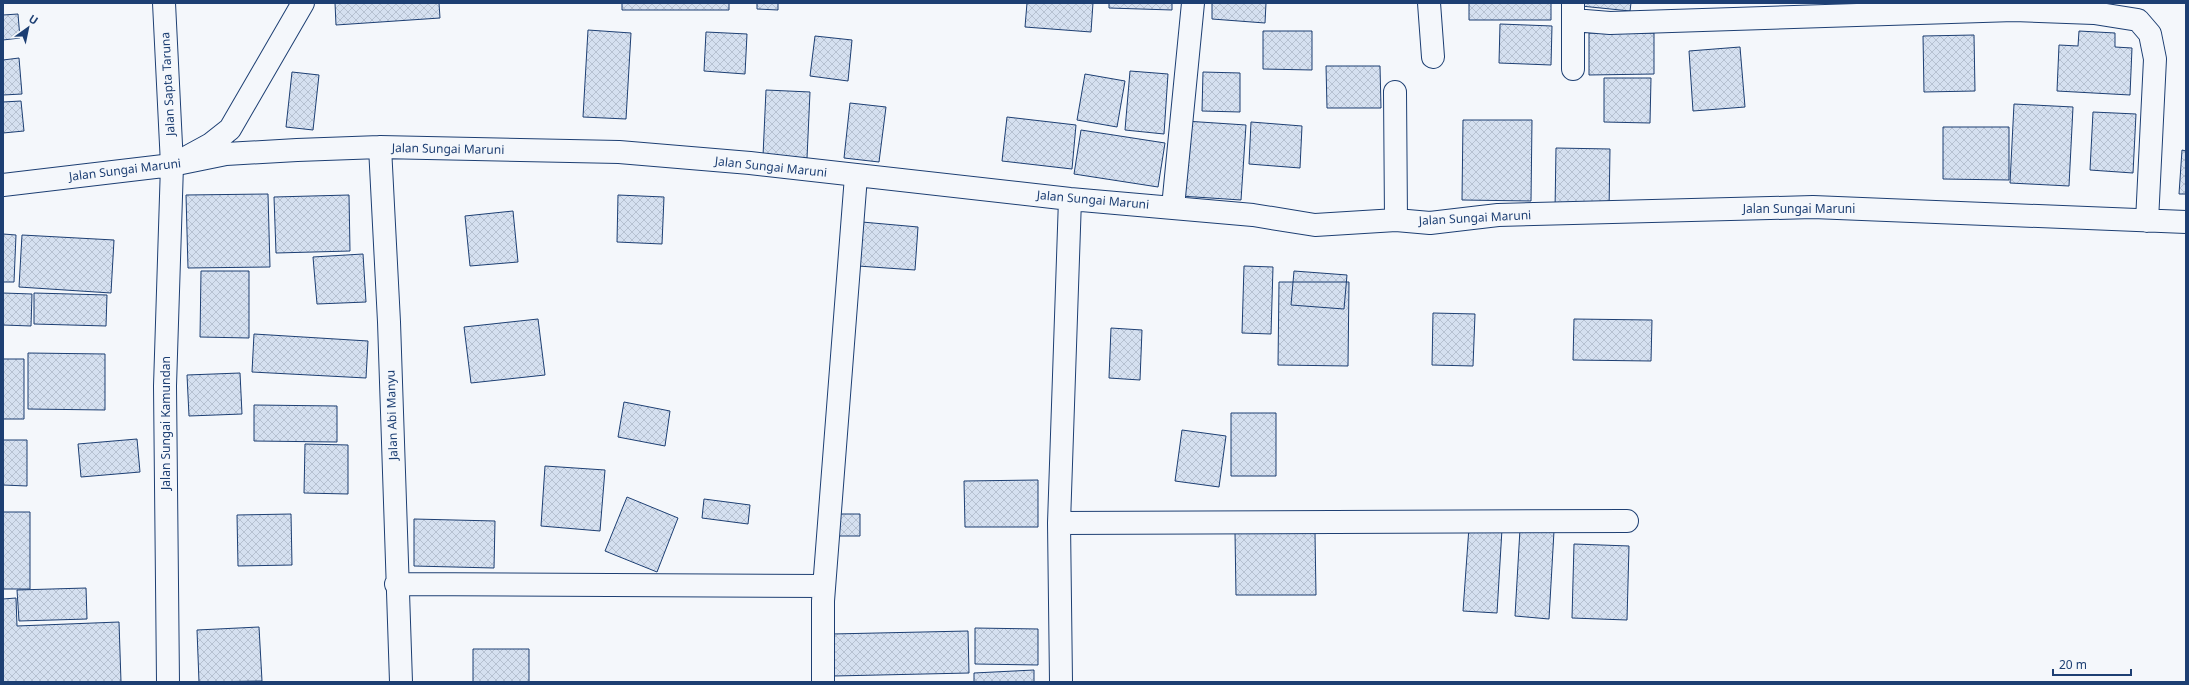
<svg xmlns="http://www.w3.org/2000/svg" width="2189" height="685" viewBox="0 0 2189 685" font-family="'Noto Sans',sans-serif">
	<style>
		.building { fill: url(#building-cross-hatch); stroke: #1d3f73 }
		.lines { fill: none; stroke-linecap: round; stroke-linejoin: round }
		.minor-casing { stroke: #1d3f73; stroke-width: 24 }
		.major-casing { stroke: #1d3f73; stroke-width: 24 }
		.minor { stroke: #f4f7fb; stroke-width: 22 }
		.major { stroke: #f4f7fb; stroke-width: 22 }
		.labels { text-anchor: middle; stroke-width: 3; stroke-linejoin: round; paint-order: stroke }
		.street-label { font-size: 12px; fill: #1d3f73; stroke: #f4f7fb }
	</style>
	<defs>
		<pattern id="building-cross-hatch" width="8" height="8" patternUnits="userSpaceOnUse"><rect width="8" height="8" fill="#d5e0f0"/><path d="M0 0l8 8M0 8l8-8" fill="none" stroke="#b6c1d1"/></pattern>
	</defs>
	<rect width="100%" height="100%" fill="#f4f7fb"/>
	<path class="building" d="M335 3H439L440 18 336 25Z
		M622 3H729V10H622Z
		M757 3H778V10L757 9Z
		M1027 3H1093L1091 32 1025 27Z
		M1109 3H1172V10L1109 8Z
		M1212 3H1266L1265 23 1212 19Z
		M1469 3H1551V20H1469Z
		M1581 3H1631L1630 11 1581 6Z
		M18 14 20 38 3 40V15Z
		M1500 24 1552 26 1551 65 1499 63Z
		M588 30 631 33 626 119 583 117Z
		M1263 31H1312V70L1263 69Z
		M2079 31 2115 33V47L2132 48 2130 95 2057 91 2059 45 2078 46Z
		M706 32 747 34 745 74 704 71Z
		M1589 33H1654V74L1589 75Z
		M1974 35 1975 91 1924 92 1923 36Z
		M815 36 852 40 848 81 810 76Z
		M1740 47 1745 107 1693 111 1689 51Z
		M19 58 22 94 3 95V60Z
		M1326 66H1380L1381 108H1327Z
		M1130 71 1168 74 1164 134 1125 130Z
		M292 72 319 75 313 130 286 127Z
		M1203 72 1240 73V112L1202 111Z
		M1085 74 1125 81 1117 127 1077 120Z
		M1604 78H1651L1650 123 1604 122Z
		M766 90 810 92 807 158 763 156Z
		M21 101 24 131 3 133V102Z
		M850 103 886 107 879 162 844 158Z
		M2014 104 2073 107 2069 186 2010 183Z
		M2093 112 2136 114 2133 173 2090 170Z
		M1007 117 1076 125 1072 169 1002 161Z
		M1463 120H1532L1531 201 1462 200Z
		M1185 121 1246 125 1241 200 1180 196Z
		M1251 122 1302 126 1300 168 1249 164Z
		M1943 127H2009V180L1943 179Z
		M1081 130 1165 143 1158 187 1074 174Z
		M1556 148 1610 149 1609 211 1555 210Z
		M2182 150 2186 151V194H2179Z
		M268 194 270 267 188 268 186 195Z
		M349 195 350 251 276 253 274 197Z
		M618 195 664 197 662 244 617 242Z
		M513 211 518 262 470 266 465 216Z
		M862 222 918 227 915 270 858 266Z
		M3 234 16 235 14 282H3Z
		M22 235 114 240 111 293 19 287Z
		M363 254 366 302 317 304 313 257Z
		M1244 266 1273 267 1271 334 1242 333Z
		M201 271H249V338L200 337Z
		M1294 271 1347 275 1344 309 1291 305Z
		M1279 282H1349L1348 366 1278 365Z
		M3 293 32 294 31 326 3 325Z
		M34 293 107 295 106 326 34 324Z
		M1433 313 1475 314 1473 366 1432 365Z
		M538 319 545 375 471 383 464 327Z
		M1574 319 1652 320 1651 361 1573 360Z
		M1111 328 1142 330 1140 380 1109 378Z
		M254 334 368 341 366 378 252 372Z
		M28 353 105 354V410L28 409Z
		M3 359H24V419H3Z
		M240 373 242 414 189 416 187 375Z
		M624 402 670 411 665 446 618 437Z
		M254 405 337 406V442L254 441Z
		M1231 413H1276V476H1231Z
		M1182 430 1226 436 1219 487 1175 481Z
		M137 439 140 472 81 477 78 444Z
		M3 440H27V486L3 485Z
		M305 444 348 445V494L304 493Z
		M545 466 605 470 600 531 541 526Z
		M1038 480V527H965L964 481Z
		M627 497 678 518 657 572 605 551Z
		M704 499 750 505 748 524 702 518Z
		M3 512H30V589H3Z
		M291 514 292 565 238 566 237 515Z
		M837 514H860V536H837Z
		M414 519 495 521 494 568 414 566Z
		M1469 527 1502 529 1497 613 1463 611Z
		M1520 529 1554 531 1549 619 1515 616Z
		M1235 533H1315L1316 595H1236Z
		M1574 544 1629 546 1627 620 1572 618Z
		M86 588 87 619 19 621 17 590Z
		M16 598 17 626 119 622 121 682H3V599Z
		M259 627 262 681 199 682 197 630Z
		M975 628 1038 629V665L975 664Z
		M968 631 969 673 834 676 832 634Z
		M473 649H529V682H473Z
		M1034 670V682H974V673Z"/>
	<g class="lines">
		<defs>
			<path id="minor" d="M164 3 172 165
				M1429 3 1433 57
				M1573 3V20L1610 23 2014 10 2094 13 2138 20 2150 34 2155 59 2147 221
				M1573 69V20
				M1395 92 1396 220
				M380 147 389 322 401 682
				M189 156 211 144 230 129 303 3
				M172 165 226 154 297 150 380 147 619 152 750 163 1070 199 1253 215 1315 225 1396 220 1430 223 1498 215 1813 207 2186 222
				M1173 207 1193 3
				M1059 523 1627 521
				M396 584 824 586
				M823 682V601L856 176
				M1061 682 1059 523 1070 199"/>
			<path id="major" d="M3 185 172 165 165 386 168 682"/>
		</defs>
		<use href="#minor" class="minor-casing"/>
		<use href="#major" class="major-casing"/>
		<use href="#minor" class="minor"/>
		<use href="#major" class="major"/>
	</g>
	<g class="labels">
		<g class="street-label">
			<text transform="translate(168 84) rotate(-93)" y="4">Jalan Sapta Taruna</text>
			<text transform="translate(448 149) rotate(1)" y="4">Jalan Sungai Maruni</text>
			<text transform="translate(771 167) rotate(6)" y="4">Jalan Sungai Maruni</text>
			<text transform="translate(125 170) rotate(-7)" y="4">Jalan Sungai Maruni</text>
			<text transform="translate(1093 200) rotate(5)" y="4">Jalan Sungai Maruni</text>
			<text x="1799" y="213">Jalan Sungai Maruni</text>
			<text transform="translate(1475 218) rotate(-3)" y="4">Jalan Sungai Maruni</text>
			<text transform="translate(392 415) rotate(-92)" y="4">Jalan Abi Manyu</text>
			<text transform="translate(166 423) rotate(-90)" y="4">Jalan Sungai Kamundan</text>
		</g>
	</g>
	<rect width="2189" height="685" fill="none" stroke="#1d3f73" stroke-width="8"/>
	<g transform="translate(28 28) rotate(33)" stroke="#f4f7fb" stroke-width="3" paint-order="stroke">
	<path d="M0-3L7 15L0 10L-7 15Z" fill="#1d3f73"/>
	<text y="-6" font-size="11" font-weight="bold" text-anchor="middle" fill="#1d3f73">U</text>
	</g>
	<path d="M2053 669v6h78v-6" fill="none" stroke="#1d3f73" stroke-width="2"/>
	<text x="2059" y="669" font-size="12" fill="#1d3f73" stroke="#f4f7fb" stroke-width="3" paint-order="stroke">20 m</text>
</svg>
